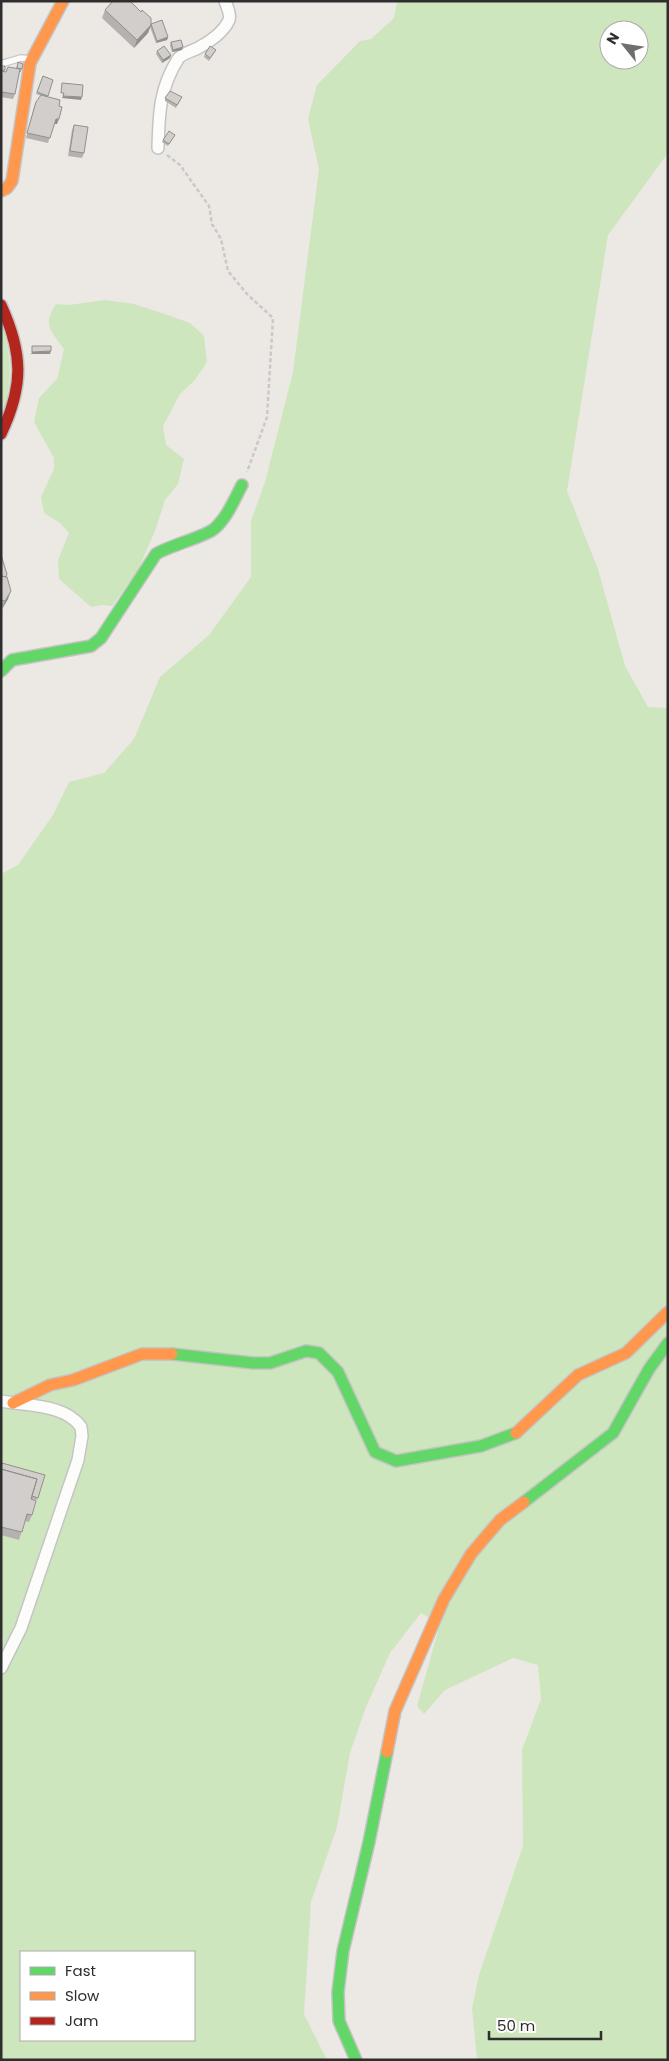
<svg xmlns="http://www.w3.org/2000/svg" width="669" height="2061" viewBox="0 0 669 2061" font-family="Poppins,sans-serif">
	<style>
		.green { fill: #cee6be; fill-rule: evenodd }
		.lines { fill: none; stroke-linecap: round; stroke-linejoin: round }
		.lane-casing { stroke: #c5c4c5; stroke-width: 8 }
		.street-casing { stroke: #c5c4c5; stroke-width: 14 }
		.fast-casing { stroke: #c5c4c5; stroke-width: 14 }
		.slow-casing { stroke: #c5c4c5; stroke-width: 14 }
		.jam-casing { stroke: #c5c4c5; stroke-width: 14 }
		.path { stroke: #c9c9c8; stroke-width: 2.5; stroke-dasharray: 4 2.5; stroke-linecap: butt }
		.lane { stroke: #fcfcfb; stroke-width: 5.5 }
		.street { stroke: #fcfcfb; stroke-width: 11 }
		.fast { stroke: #63d668; stroke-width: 11 }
		.slow { stroke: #ff974d; stroke-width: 11 }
		.jam { stroke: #b3261e; stroke-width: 11 }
		.wall { fill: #b4b1af }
		.shaded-wall { fill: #92908e }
		.building { fill: #d1cecb; stroke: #92908e }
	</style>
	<rect width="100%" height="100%" fill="#ece8e4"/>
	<path class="green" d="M397 1H668V153L608 235 567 491 598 569 625 666 648 707 668 708V2060H477L472 2008 479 1975 523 1846 522 1750 541 1699 538 1665 513 1658 445 1690 424 1714 417 1706 440 1624 421 1613 390 1653 366 1707 350 1753 337 1827 311 1902 304 2014 327 2060H1V874L18 865 53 815 69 782 104 773 134 739 160 677 209 635 251 577V521L265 482 293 372 319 169 308 119 317 85 360 41 371 39 394 18ZM609 30H639V60H609ZM21 1952H194V2040H21Z
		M105 300 134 304 165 314 190 323 204 336 207 362 195 380 180 394 163 426 166 445 184 459 178 484 165 500 155 531 138 570 112 606 102 605 91 607 59 579 58 560 69 533 60 523 44 513 41 497 54 469V458L34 422 39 398 57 379 64 349C51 331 42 325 56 304L69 305Z
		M1 322C13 356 12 388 1 421Z"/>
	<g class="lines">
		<defs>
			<path id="lane" d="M1 64 21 58 31 59"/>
			<path id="street" d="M158 148C159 115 159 89 178 59 181 54 192 51 198 48 208 43 224 32 229 20 231 14 227 7 225 1
				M1 1401C27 1406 65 1404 81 1427L82 1436 78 1460 21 1628 1 1668"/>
			<path id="fast" d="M1 671 12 660 91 646 101 638 156 554C171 545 204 537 214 529 227 518 234 500 242 485
				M172 1354 253 1363H270L306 1351 319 1353 338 1372 375 1452 396 1461 481 1446 516 1433
				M524 1502 613 1433 649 1369 668 1343
				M356 2060 339 2021 338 1992 343 1951 369 1842 387 1752"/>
			<path id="slow" d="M1 191 7 188 12 181 30 63 63 1
				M13 1403 50 1385 73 1380 142 1354H172
				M516 1433 578 1375 626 1353 668 1312
				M387 1752 395 1711 444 1599 471 1554 500 1520 524 1502"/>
			<path id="jam" d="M1 305C23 353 24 386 1 434"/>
		</defs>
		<use href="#lane" class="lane-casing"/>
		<use href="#street" class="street-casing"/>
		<use href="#fast" class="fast-casing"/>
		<use href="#slow" class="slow-casing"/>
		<use href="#jam" class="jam-casing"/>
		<path class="path" d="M167 155 180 165 209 206 212 224 221 239 228 271 247 294 273 318 267 417 247 472"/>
		<use href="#lane" class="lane"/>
		<use href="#street" class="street"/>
		<use href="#fast" class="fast"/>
		<use href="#slow" class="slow"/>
		<use href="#jam" class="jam"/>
	</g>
	<path class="wall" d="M105 10 151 24 168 37 167 40 156 43 150 27 148 33 134 48 102 18Z
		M171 42 182 50 172 52 170 45Z
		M216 50 209 61 204 57 205 54Z
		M157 51 171 55 170 58 162 63 156 54Z
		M18 62 23 64 21 72H19L15 94 13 99 1 97V66L5 70 4 72H6L16 69Z
		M43 76 53 80 47 96 59 106 57 124H54L48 143 26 138 34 107 36 102 41 96 36 94Z
		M182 97 176 108 165 101V98Z
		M74 125 84 153 82 158 68 156 72 130Z
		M175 135 168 146 162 142 163 140Z
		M1 555 6 577 8 599 2 609 1 608Z
		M1 1467 45 1475 37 1500 31 1499 32 1515 29 1522 25 1521 19 1540 1 1535Z"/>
	<path class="shaded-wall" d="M151 25 148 33 134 48 137 40Z
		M168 37 167 40 156 43 157 41Z
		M183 47 182 50 172 52 173 50Z
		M171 55 170 58 162 63 163 60Z
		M63 96 82 97 81 100 62 98Z
		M56 119H59L57 124H54Z
		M51 351 50 354H31L32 352Z
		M11 591 8 599 2 609 5 601Z"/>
	<path class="building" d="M113 1H130L141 12 142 10 151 18V25L137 40 105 10Z
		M162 20 168 37 157 41 151 24Z
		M181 40 183 47 173 50 171 42Z
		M164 46 171 55 163 60 157 51Z
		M210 46 216 50 210 58 205 54Z
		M18 62 23 64 22 69 17 68Z
		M1 66H5V70H1Z
		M8 67 20 69 15 94 1 92V71L6 72Z
		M43 76 53 80 48 96 37 92Z
		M62 83 83 85 82 97 63 96 64 93H61Z
		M170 91 182 97 177 105 165 98Z
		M41 95 60 100 59 106 62 107 59 119H56L50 138 27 133 36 102Z
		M74 125 88 127 84 153 70 151Z
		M169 131 175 135 169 144 163 140Z
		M32 346H51V351L32 352Z
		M1 555 7 574 6 577 1 576Z
		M1 576 7 577 11 591 5 601 1 600Z
		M2 1463 45 1475 38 1498 32 1496 37 1479 1 1469Z
		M1 1469 37 1479 31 1499 36 1501 32 1515 27 1514 22 1532 1 1527Z"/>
	<rect width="669" height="2061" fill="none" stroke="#2e2e2e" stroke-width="5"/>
	<rect x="20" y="1951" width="175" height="90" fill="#ffffff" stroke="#ababab"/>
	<rect x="30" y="1967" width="25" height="8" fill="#63d668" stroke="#ababab"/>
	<text x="65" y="1976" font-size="15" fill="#2e2e2e">Fast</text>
	<rect x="30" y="1992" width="25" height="8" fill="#ff974d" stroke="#ababab"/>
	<text x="65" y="2001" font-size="15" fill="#2e2e2e">Slow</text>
	<rect x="30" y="2017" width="25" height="8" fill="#b3261e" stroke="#ababab"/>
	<text x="65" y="2026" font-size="15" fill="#2e2e2e">Jam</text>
	<g transform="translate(624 45) rotate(300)"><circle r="24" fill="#ffffff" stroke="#ababab"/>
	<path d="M0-4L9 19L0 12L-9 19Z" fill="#706f6e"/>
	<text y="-8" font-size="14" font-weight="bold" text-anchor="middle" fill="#2e2e2e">N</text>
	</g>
	<path d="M489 2031v8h112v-8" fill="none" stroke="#2e2e2e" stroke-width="2.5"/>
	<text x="497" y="2031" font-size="15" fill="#2e2e2e" stroke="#ffffff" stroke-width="4" paint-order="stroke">50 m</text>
</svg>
